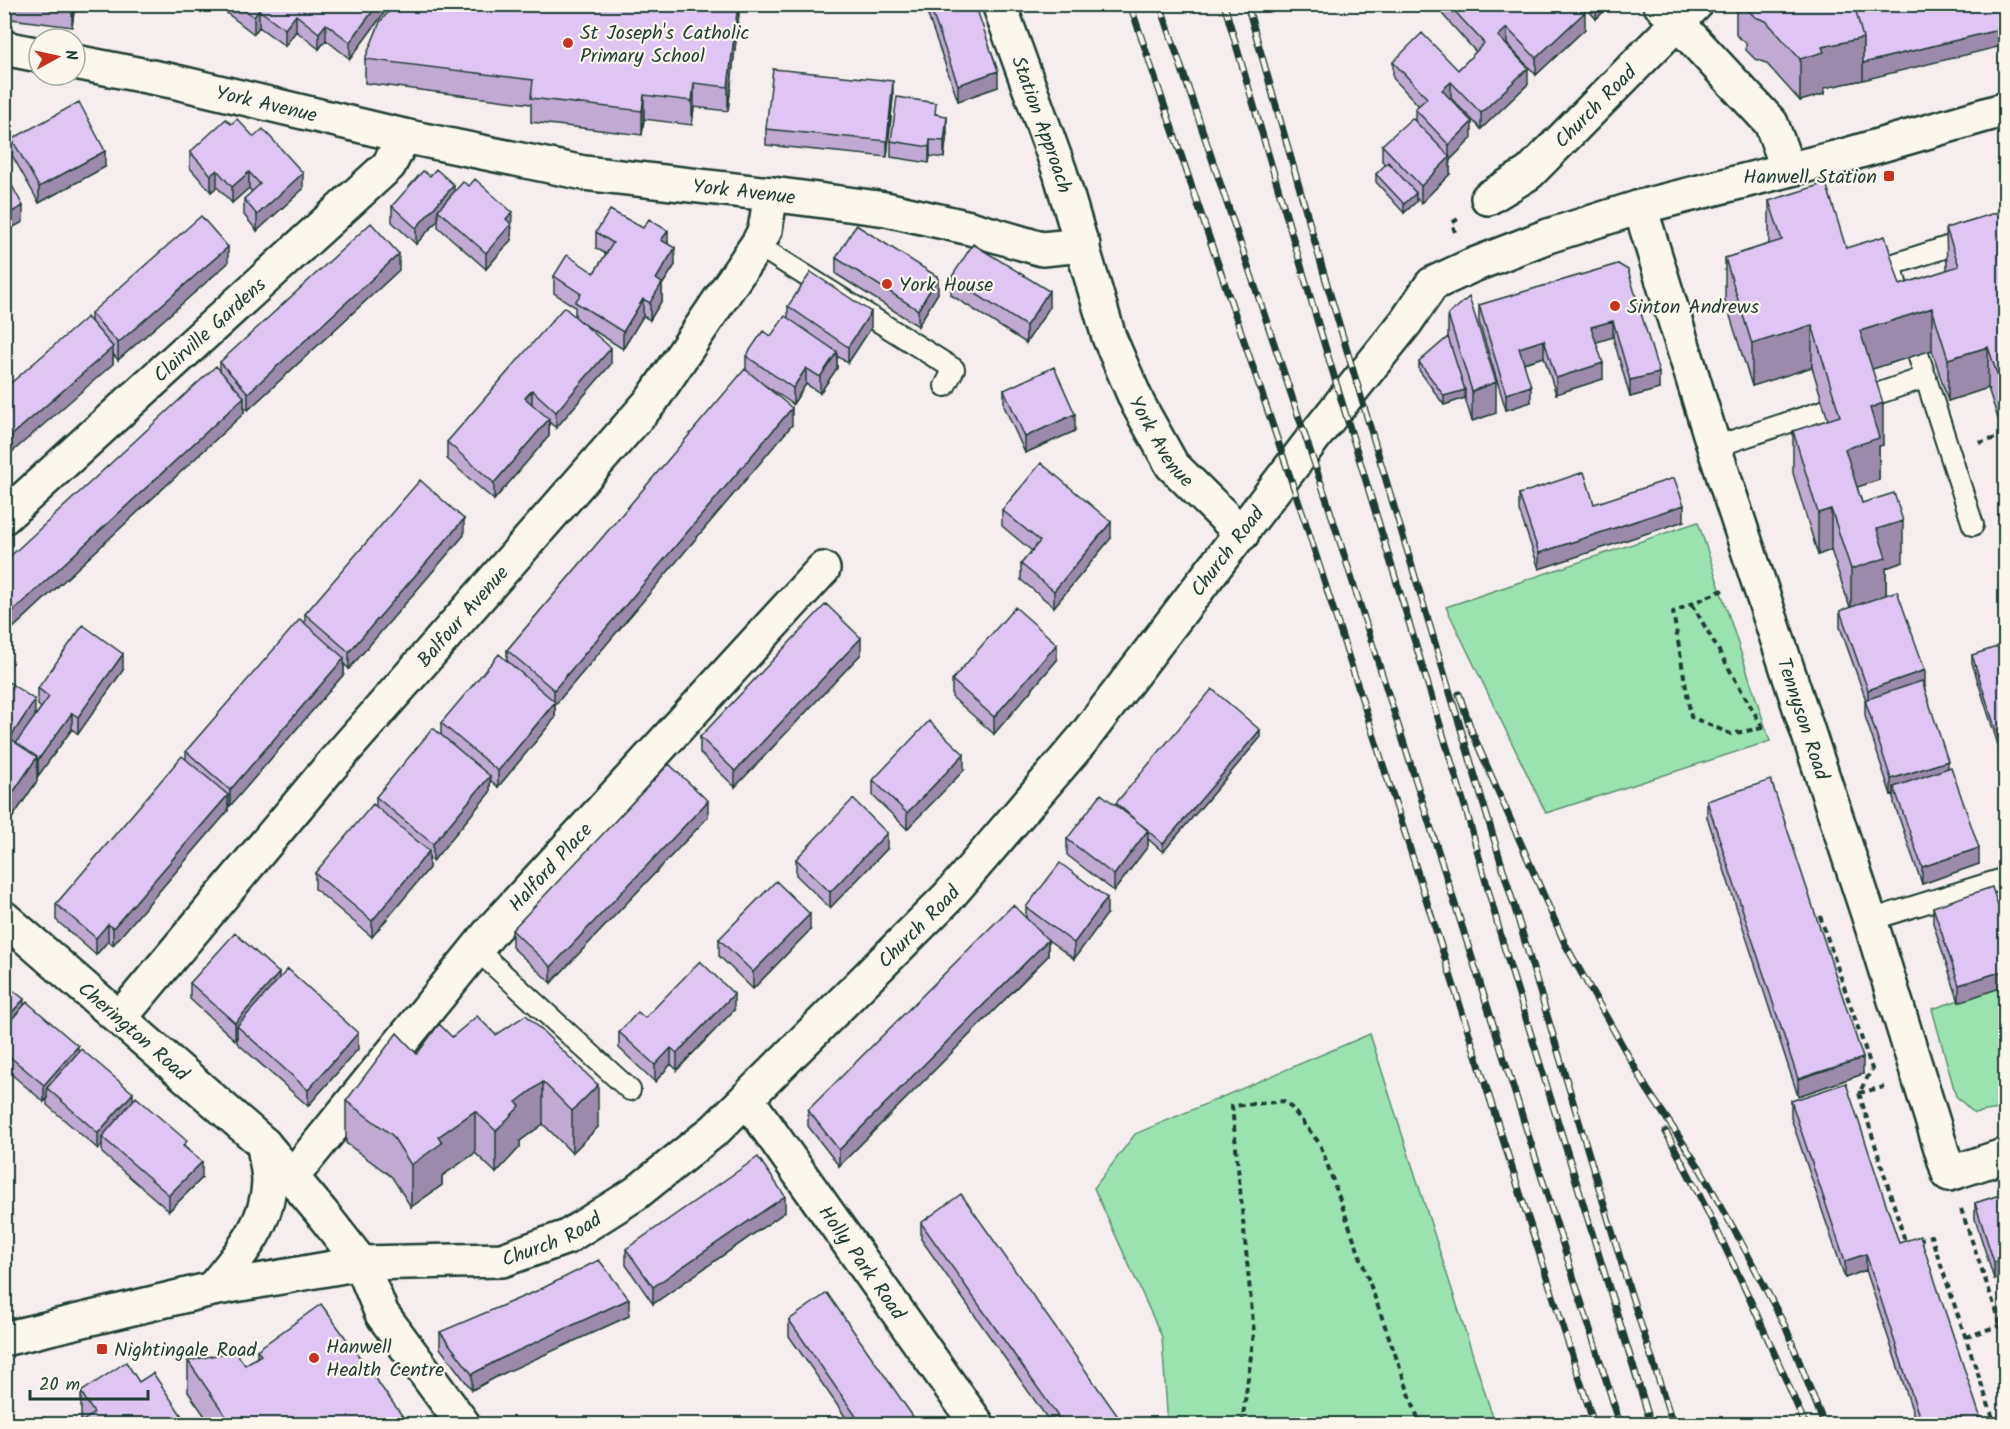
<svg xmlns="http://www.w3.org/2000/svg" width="2010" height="1429" viewBox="0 0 2010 1429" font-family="Kalam,sans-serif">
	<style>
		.green { fill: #9ae2b0; stroke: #5c9072; stroke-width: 1.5 }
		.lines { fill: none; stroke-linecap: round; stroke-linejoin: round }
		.service-casing { stroke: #1f3d34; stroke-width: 24 }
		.minor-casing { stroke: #1f3d34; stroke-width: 38 }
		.tertiary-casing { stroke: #1f3d34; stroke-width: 38 }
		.path { stroke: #1f3d34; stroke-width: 4; stroke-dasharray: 6 4.5; stroke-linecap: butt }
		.service { stroke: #fbf7ec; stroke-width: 20 }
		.minor { stroke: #fbf7ec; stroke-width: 33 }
		.tertiary { stroke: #fbf7ec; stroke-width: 33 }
		.rail-casing { stroke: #1f3d34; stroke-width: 7 }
		.rail { stroke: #fbf7ec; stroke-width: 4.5; stroke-dasharray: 14; stroke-linecap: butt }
		.wall { fill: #c0a9d2; stroke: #1f3d34; stroke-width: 1.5 }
		.shaded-wall { fill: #9c8aab; stroke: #1f3d34; stroke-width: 1.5 }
		.building { fill: #dfc5f4; stroke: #1f3d34; stroke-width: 1.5 }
		.poi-dot { fill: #c8321e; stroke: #fbf7ec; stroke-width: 2 }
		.labels { text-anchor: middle; stroke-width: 4.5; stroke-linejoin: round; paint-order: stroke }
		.poi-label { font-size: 20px; fill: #1f3d34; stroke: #fbf7ec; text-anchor: start }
		.street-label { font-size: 20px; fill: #1f3d34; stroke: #fbf7ec }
	</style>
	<rect width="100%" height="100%" fill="#f5edee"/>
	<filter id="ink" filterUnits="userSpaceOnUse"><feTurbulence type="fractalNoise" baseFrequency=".0167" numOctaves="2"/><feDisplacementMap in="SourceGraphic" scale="12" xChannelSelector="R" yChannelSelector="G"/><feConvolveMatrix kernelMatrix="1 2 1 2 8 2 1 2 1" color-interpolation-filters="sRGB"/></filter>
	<g filter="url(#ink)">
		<path class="green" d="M1698 522 1770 741 1546 813 1446 607Z
			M2005 985V1108L1974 1113 1956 1096 1932 1009Z
			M1370 1034 1495 1424H1165L1167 1412 1162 1337 1094 1188 1135 1134Z"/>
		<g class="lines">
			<defs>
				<path id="service" d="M757 245 954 369 945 386
					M1897 287 1891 265 2006 228
					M1918 354 1973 525
					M1868 397 1926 377
					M1714 447 1826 410
					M1870 920 2006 878
					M477 950 630 1090"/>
				<g id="minor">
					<path id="s1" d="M999 4 1060 172 1109 337 1138 404 1172 465 1242 534"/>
					<path d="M1660 4 1771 123 1788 169"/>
					<path d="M4 48 39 55"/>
					<path id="s2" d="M75 62 172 81 404 136 584 173 771 194 886 209 970 228 1042 249 1083 245"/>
					<path id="s3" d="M1488 198 1529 173 1696 4"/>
					<path id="s4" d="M1640 207 1714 447 1870 920 1949 1174 2006 1155"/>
					<path id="s5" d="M4 517 389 165 404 136"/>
					<path id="s6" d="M120 1018 329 768 652 400 759 242 765 230 771 194"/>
					<path id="s7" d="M747 1099 977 1424"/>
					<path id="s8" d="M291 1178 492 930 823 569"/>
					<path d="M361 1263 382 1314 463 1424"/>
				</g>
				<g id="tertiary">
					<path id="s9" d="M4 918 264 1144 321 1212 361 1263"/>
					<path d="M212 1289C238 1257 268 1225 269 1182 269 1170 265 1157 264 1144"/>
					<path id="s10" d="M4 1339 212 1289 361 1263 502 1260 567 1237 635 1194 716 1129 948 897 1083 739 1318 432 1406 322 1432 284 1471 266 1548 236 1640 207 1843 156 2006 109"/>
				</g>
			</defs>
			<use href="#service" class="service-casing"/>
			<use href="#minor" class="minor-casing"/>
			<use href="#tertiary" class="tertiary-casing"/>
			<path class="path" d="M1455 232 1452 223 1458 219
				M1979 443 2006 435
				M1723 590 1673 612 1691 717 1731 734 1767 727
				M1692 604 1763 728
				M1820 916 1872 1069 1859 1093 1906 1244
				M1859 1093 1884 1087
				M1961 1209 2001 1325 2006 1323
				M1918 1240 1931 1236 1995 1424
				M1966 1337 2001 1325
				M1242 1424 1254 1333 1232 1106 1286 1101 1320 1144 1420 1424"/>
			<use href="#service" class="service"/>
			<use href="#minor" class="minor"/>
			<use href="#tertiary" class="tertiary"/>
			<defs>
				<path id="rail" d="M1130 4 1305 521 1594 1424
					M1160 4 1327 501 1620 1424
					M1224 4 1317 320 1466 810 1504 947 1651 1424
					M1247 4 1324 274 1630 1291 1673 1424
					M1459 694 1472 732 1565 944 1647 1089 1699 1167 1740 1240 1786 1328 1824 1424
					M1666 1132C1718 1227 1763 1325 1805 1424"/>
			</defs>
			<use href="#rail" class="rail-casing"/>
			<use href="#rail" class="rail"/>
		</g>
		<path class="wall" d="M4 4H75L72 27 4 18Z
			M215 4H384V13L350 59 326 40 319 49 296 31 285 46 259 27 254 34Z
			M395 4H740L728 111 694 107 692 125 644 119 642 135 531 122V104L365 83V59Z
			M924 4H975L998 87 958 101Z
			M1443 4H1578L1585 29 1536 75 1507 44 1506 45 1528 84 1481 129 1451 98 1450 99 1472 138 1450 160V174L1421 203 1416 198V202L1404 213 1376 182V174L1386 165 1382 161V145L1415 121V109L1419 106 1393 78V62L1458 70 1476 52 1443 15Z
			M1583 4H1611L1596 19Z
			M1736 4H2006L1863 80 1824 88V94L1800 101 1766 63 1755 59 1746 50V43L1736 35Z
			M893 97 887 157 766 145V129Z
			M936 114 947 132 944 158 930 156 929 163 891 157V141Z
			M231 124 303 189 257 231 244 215V199L252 192 249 188 232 203 217 187 211 192 190 168V152Z
			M12 139 105 167 39 203 12 155Z
			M430 176 512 228 511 229V240L486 269 438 227V220L416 244 392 222V206Z
			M1769 201 1846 248 1900 285 1947 270 1946 228 2002 211 2001 428 1988 388 1948 401 1932 350 1872 369 1883 445 1879 446V480L1857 487 1862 503 1903 562 1886 568V595L1925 687H1924L1948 768 1979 864 1922 884 1894 803V794L1891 795 1865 716V700H1866L1840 627V611L1850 608 1831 550 1818 555 1793 473V431L1828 420 1812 367 1752 386 1725 300V258L1769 244Z
			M596 232 668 243 675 265 662 285V300L650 320 643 316 623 349 582 323 611 364 556 428 549 422V436L494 500 447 459V442L575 317V307L554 293V276L594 273 606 254 596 248Z
			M836 258 938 293 918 326 836 274Z
			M228 263 118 360 113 354V364L91 322V313Z
			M1618 264 1659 389 1630 397 1613 337 1596 342 1603 379 1556 394 1544 357 1524 363 1531 402 1506 410 1479 322V305Z
			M399 270 248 410 244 406V413L11 630 8 627V632L4 637V562L220 370V362Z
			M951 278 1049 308 1026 343 951 295Z
			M788 306 871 328 848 363 837 356V368L820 393 806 384 793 404 766 386 792 425 555 705V718L498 787 490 780V792L433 861 429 858V868L372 937 315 889V873L376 807V797L441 735V723L507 661V650L746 369V356L771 336 788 318Z
			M1448 315 1496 413 1472 421 1465 398 1444 405 1419 370V362L1448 337Z
			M1004 390 1075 431 1025 453 1004 406Z
			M1519 494 1594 504 1684 521 1539 569 1519 510Z
			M1002 510 1111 538 1054 607 1021 580V564L1032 551 1002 526Z
			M464 535 349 669 344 664V674L230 806 228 804V811L113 945 108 941 96 955 56 920V904L186 760V751L305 623V614Z
			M861 654 735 787 700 753V737Z
			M1972 655 2006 662V770L1972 663Z
			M1057 660 994 734 952 697V680Z
			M123 670 78 734 72 729 38 776H37V781L4 830V679L35 716 41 708 38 705V688Z
			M1260 738 1163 852 1148 839V846L1114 891 1067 855V839L1116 806V803Z
			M964 770 907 829 873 796V780Z
			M1707 801 1863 1074 1798 1096 1707 817Z
			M708 817 551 983 512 947V930Z
			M887 849 830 908 796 875V859Z
			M1026 907 1107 914 1074 959 1048 940V956L839 1166 808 1126V1110L1026 918Z
			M1933 907 2006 930 1959 1002 1933 923Z
			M810 930 753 989 719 956V939Z
			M279 979 358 1049 308 1106 237 1043V1037L235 1040 190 999V983Z
			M4 983 24 1005 78 1052 187 1148 202 1178 169 1211 102 1153V1145L98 1149 47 1105V1098L44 1102 4 1068Z
			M734 1010 677 1070 671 1064 655 1082 619 1048V1032L645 1018Z
			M496 1035 598 1127 572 1153 543 1124 520 1141V1147L496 1173 475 1153 442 1176V1185L411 1207 392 1177 346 1143V1101L417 1054 452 1037Z
			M1791 1101 1899 1243 1983 1425H1917L1866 1270 1845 1278 1791 1118Z
			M2006 1193V1275L1994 1279 1975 1219V1203Z
			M785 1212 653 1304 626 1265V1249Z
			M921 1223 1124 1425H1052L921 1239Z
			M629 1316 500 1375 472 1390 440 1348V1332Z
			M789 1320 919 1425H851L789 1336Z
			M257 1350 409 1425H211L188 1392V1361L245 1365 257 1357Z
			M139 1382 188 1425H82L81 1423V1392Z"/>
		<path class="shaded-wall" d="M72 4H75L72 27Z
			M378 4H384V13L350 59V42Z
			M738 4H740L728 111V87Z
			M1596 4H1611L1596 19Z
			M259 10V27L254 34V17Z
			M1585 12V29L1536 75V58Z
			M296 15V31L285 46V29Z
			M326 24V40L319 49V33Z
			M1507 28V44L1498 52V36Z
			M2006 28V45L1863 80V63Z
			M1863 38V80L1824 88V94L1800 101V59L1822 47Z
			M1528 68V84L1481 129V113Z
			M998 71V87L958 101V85Z
			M893 81V97L887 157V141Z
			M1451 82V98L1442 107V90Z
			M694 83V107L692 125V101Z
			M644 95V119L642 135V111Z
			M947 116V132L944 158V141Z
			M1472 122V138L1450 160V174L1421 203V186L1449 158V145Z
			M930 140V156L929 163V147Z
			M105 151V167L39 203V187Z
			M217 170V187L211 192V175Z
			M249 172V188L232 203V187Z
			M303 173V189L257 231V215Z
			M454 185V201L438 210V220L416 244V228Z
			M1416 193V202L1404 213V204Z
			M23 206V222L4 232V216Z
			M512 212 511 240 486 269V253L506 219Z
			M668 231V247L661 240Z
			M228 247V263L118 360V343Z
			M675 248V265L662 285V300L650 320V303L656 279Z
			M399 254V270L248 410V393Z
			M938 277V293L918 326V310Z
			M1049 291V308L1026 343V326Z
			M643 299V316L623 349V332Z
			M1932 308V350L1860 373V331Z
			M871 312V328L848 363V347Z
			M1613 321V337L1591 344V327Z
			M1812 325V367L1752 386V344Z
			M1544 340V357L1519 364V348Z
			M113 347V364L4 459V442Z
			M1988 347V388L1948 401V359Z
			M611 348V364L556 428V412Z
			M837 352V368L820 393V377Z
			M1603 363V379L1556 394V378Z
			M806 368V384L793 404V388Z
			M1659 373V389L1630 397V380Z
			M1496 382V413L1472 421V391Z
			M2006 384V426L2001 428V386Z
			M1531 386V402L1506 410V394Z
			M532 390V407L525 398Z
			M1465 390V398L1444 405V396Z
			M244 397V413L11 630V613Z
			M1883 403V445L1879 446V480L1845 491V449L1870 408Z
			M792 408V425L555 705V718L498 787V771L554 704V690Z
			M1075 414V431L1025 453V437Z
			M549 419V436L494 500V483Z
			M1684 505V521L1539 569V553Z
			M1831 509V550L1818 555V513Z
			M464 519V535L349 669V652Z
			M1903 521V562L1886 568V600L1851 611V569L1877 529Z
			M1111 522V538L1054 607V591Z
			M8 616V632L4 637V621Z
			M861 638V654L735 787V771Z
			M1057 644V660L994 734V717Z
			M123 654V670L78 734V717Z
			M344 658V674L230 806V790Z
			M1925 670V687L1868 706V690Z
			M35 700V724L20 747 10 738Z
			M72 713V729L38 776V760Z
			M1260 730V738L1163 852V844Z
			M964 754V770L907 829V813Z
			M37 757V781L4 830V806Z
			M1948 761V777L1894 787V794L1891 795V779Z
			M490 776V792L433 861V844Z
			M228 795V811L113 945V928Z
			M708 801V817L551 983V967Z
			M1148 830V846L1114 891V875Z
			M887 833V849L830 908V892Z
			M1979 848V864L1922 884V867Z
			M429 851V868L372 937V921Z
			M1107 898V914L1074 959V943Z
			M810 914V930L753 989V972Z
			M108 924V941L96 955V938Z
			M1048 940V956L839 1166V1150Z
			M2006 970V986L1959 1002V985Z
			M279 973V989L237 1026V1037L235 1040V1023Z
			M734 994V1010L677 1070V1053Z
			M24 999V1015L4 1037V1021Z
			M358 1033V1049L308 1106V1090Z
			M78 1046V1062L47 1088V1098L44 1102V1085Z
			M671 1048V1064L655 1082V1065Z
			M1863 1058V1074L1798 1096V1079Z
			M543 1082V1124L520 1141V1147L496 1173V1131L516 1102Z
			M598 1085V1127L572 1153V1111Z
			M133 1093V1109L102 1137V1145L98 1149V1133Z
			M475 1111V1153L442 1176V1185L411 1207V1165L438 1137Z
			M202 1162V1178L169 1211V1195Z
			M785 1196V1212L653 1304V1287Z
			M1866 1254V1270L1845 1278V1261Z
			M2006 1259V1275L1994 1279V1262Z
			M629 1299V1316L500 1375 472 1390V1374L500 1359Z"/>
		<path class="building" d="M237 4H378L350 42 326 24 319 33 296 15 285 29 259 10 254 17Z
			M395 4H738L728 87 694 83 692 101 644 95 642 111 531 98 533 80 365 59 380 22Z
			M929 4H975L998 71 958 85Z
			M1448 4H1578L1585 12 1536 58 1507 28 1498 36 1528 68 1481 113 1451 82 1442 90 1472 122 1449 145 1415 109 1427 98 1393 62 1422 33 1458 70 1470 58 1484 43Z
			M1746 4H1854L1863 38 1822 47 1824 52 1800 59 1766 21 1755 17 1746 8Z
			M1854 4H2006V28L1863 63V38Z
			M773 69 893 81 887 141 766 129Z
			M897 97 936 103 935 114 947 116 944 141 930 140 929 147 891 141Z
			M79 102 105 151 39 187 12 139Z
			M1412 118 1450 157 1421 186 1382 145Z
			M226 119 231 124 237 119 254 137 263 129 303 173 257 215 244 199 260 184 249 172 232 187 217 170 211 175 190 152Z
			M1388 162 1416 193 1404 204 1376 174Z
			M436 169 454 185 416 228 392 206 423 171 430 176Z
			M4 171 23 206 4 216Z
			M475 179 512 212 506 219 511 224 486 253 438 210 463 182 469 186Z
			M1826 183 1846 248 1885 236 1900 285 1959 266 1946 228 2002 211 2006 222V384L2001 386 1988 347 1948 359 1932 308 1860 331 1883 403 1870 408 1879 438 1845 449 1862 503 1894 493 1903 521 1877 529 1886 558 1851 569 1831 509 1818 513 1793 431 1840 416 1812 325 1752 344 1725 258 1782 240 1769 201Z
			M610 210 643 228 649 219 668 231 661 240 675 248 656 279 662 283 650 303 643 299 623 332 575 302 581 294 554 276 567 255 594 273 613 243 596 232Z
			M201 216 228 247 118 343 91 313Z
			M371 223 399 254 248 393 220 362Z
			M856 225 938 277 918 310 836 258Z
			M973 244 1049 291 1026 326 951 278Z
			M1618 264 1628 270 1659 373 1630 380 1613 321 1591 327 1603 363 1556 378 1544 340 1519 348 1531 386 1506 394 1479 305Z
			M811 272 871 312 848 347 788 306Z
			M1469 297 1496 382 1472 391 1448 315Z
			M564 307 611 348 556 412 532 390 525 398 549 419 494 483 447 442Z
			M785 316 837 352 820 377 806 368 793 388 746 356 763 331 771 336Z
			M87 317 113 347 4 442V389Z
			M1448 337 1465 390 1444 396 1419 362Z
			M216 366 244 397 11 613 4 607V562Z
			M1054 367 1075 414 1025 437 1004 390Z
			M745 369 792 408 554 690 507 650Z
			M1041 463 1111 522 1054 591 1021 564 1040 541 1002 510Z
			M1584 472 1594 504 1674 478 1684 505 1539 553 1519 494Z
			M420 480 464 519 349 652 305 614Z
			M1897 591 1925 670 1868 690 1840 611Z
			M826 604 861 638 735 771 700 737Z
			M1015 607 1057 644 994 717 952 680Z
			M300 619 344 658 230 790 186 751Z
			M83 625 123 654 78 717 72 713 38 760 37 757 16 743 49 697 38 688Z
			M2000 646 2006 662V762L1972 655Z
			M499 654 555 702 498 771 441 723Z
			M4 679 35 700 10 738 37 757 4 806Z
			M1922 681 1948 761 1891 779 1865 700Z
			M1212 689 1260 730 1163 844 1116 803Z
			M929 721 964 754 907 813 873 780Z
			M433 728 490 776 433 844 376 797Z
			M182 756 228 795 113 928 108 924 96 938 56 904Z
			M669 764 708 801 551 967 512 930Z
			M1951 767 1979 848 1922 867 1894 787Z
			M1771 780 1863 1058 1798 1079 1707 801Z
			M1101 794 1148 830 1114 875 1067 839Z
			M853 799 887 833 830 892 796 859Z
			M373 804 429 851 372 921 315 873Z
			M1060 863 1107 898 1074 943 1026 907Z
			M776 881 810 914 753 972 719 939Z
			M1992 887 2006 930V970L1959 985 1933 907Z
			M1013 905 1048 940 839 1150 808 1110Z
			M235 933 279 973 235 1023 190 983Z
			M700 961 734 994 677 1053 671 1048 655 1065 619 1032 638 1012 645 1018Z
			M288 969 358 1033 308 1090 237 1026Z
			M4 983 24 999 4 1021Z
			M27 1002 78 1046 44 1085 4 1052V1028Z
			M526 1015 598 1085 572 1111 543 1082 516 1102 520 1106 496 1131 475 1111 438 1137 442 1143 411 1165 392 1135 346 1101 397 1033 417 1054 439 1024 452 1037 477 1016 496 1035Z
			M81 1049 133 1093 98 1133 47 1088Z
			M1846 1083 1899 1243 1920 1236 1983 1425H1922L1866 1254 1845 1261 1791 1101Z
			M136 1097 187 1141 183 1146 202 1162 169 1195 102 1137Z
			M758 1157 785 1196 653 1287 626 1249Z
			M2006 1193V1259L1994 1262 1975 1203Z
			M961 1194 1124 1425H1064L921 1223Z
			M599 1260 629 1299 500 1359 472 1374 440 1332 539 1290Z
			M827 1293 919 1425H862L789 1320Z
			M321 1304 409 1425H232L188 1361 235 1351 245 1365 261 1355 257 1350Z
			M126 1362 139 1382 153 1373 188 1425H85L83 1421 94 1413 81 1392Z"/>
	</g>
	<g class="poi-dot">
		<circle cx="568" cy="43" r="6"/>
		<rect x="1883" y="170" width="12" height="12" rx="3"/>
		<circle cx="887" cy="284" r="6"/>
		<circle cx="1615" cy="306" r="6"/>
		<rect x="96" y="1343" width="12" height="12" rx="3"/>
		<circle cx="314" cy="1358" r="6"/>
	</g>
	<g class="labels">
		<g class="poi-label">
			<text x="580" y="39">St Joseph's Catholic<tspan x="580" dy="23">Primary School</tspan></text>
			<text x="1877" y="183" text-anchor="end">Hanwell Station</text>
			<text x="899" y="291">York House</text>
			<text x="1627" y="313">Sinton Andrews</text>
			<text x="326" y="1353">Hanwell<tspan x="326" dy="23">Health Centre</tspan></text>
			<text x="114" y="1356">Nightingale Road</text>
		</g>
		<g class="street-label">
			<text dy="7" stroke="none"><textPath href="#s2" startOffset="196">York Avenue</textPath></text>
			<text dy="7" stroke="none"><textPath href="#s3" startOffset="142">Church Road</textPath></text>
			<text dy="7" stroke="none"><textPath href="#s1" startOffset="128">Station Approach</textPath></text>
			<text dy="7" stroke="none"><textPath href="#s2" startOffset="682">York Avenue</textPath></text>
			<text dy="7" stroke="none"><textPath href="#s5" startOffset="278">Clairville Gardens</textPath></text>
			<text dy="7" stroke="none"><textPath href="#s1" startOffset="468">York Avenue</textPath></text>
			<text dy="7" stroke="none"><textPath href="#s10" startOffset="1532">Church Road</textPath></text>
			<text dy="7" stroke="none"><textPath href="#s6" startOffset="528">Balfour Avenue</textPath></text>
			<text dy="7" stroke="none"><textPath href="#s4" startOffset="537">Tennyson Road</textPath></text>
			<text dy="7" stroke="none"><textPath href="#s8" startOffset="405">Halford Place</textPath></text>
			<text dy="7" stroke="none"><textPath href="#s10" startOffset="1046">Church Road</textPath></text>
			<text dy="7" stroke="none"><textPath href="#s9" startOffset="172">Cherington Road</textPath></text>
			<text dy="7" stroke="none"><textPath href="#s10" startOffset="560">Church Road</textPath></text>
			<text dy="7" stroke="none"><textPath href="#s7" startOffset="200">Holly Park Road</textPath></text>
		</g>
	</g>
	<rect width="2010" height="1429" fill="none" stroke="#fbf7ec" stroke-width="24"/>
	<rect x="12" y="12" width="1986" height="1405" fill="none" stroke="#1f3d34" stroke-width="2" filter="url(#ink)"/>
	<g transform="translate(57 57) rotate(82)"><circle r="28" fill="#fbf7ec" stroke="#a3ada2" stroke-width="1.5"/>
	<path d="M0-4.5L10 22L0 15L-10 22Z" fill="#c8321e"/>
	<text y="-9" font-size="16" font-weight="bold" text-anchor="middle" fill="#1f3d34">N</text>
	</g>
	<path d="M30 1390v9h118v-9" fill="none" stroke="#1f3d34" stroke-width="3"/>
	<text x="39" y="1390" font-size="18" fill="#1f3d34" stroke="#fbf7ec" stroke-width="4.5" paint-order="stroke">20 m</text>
</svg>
